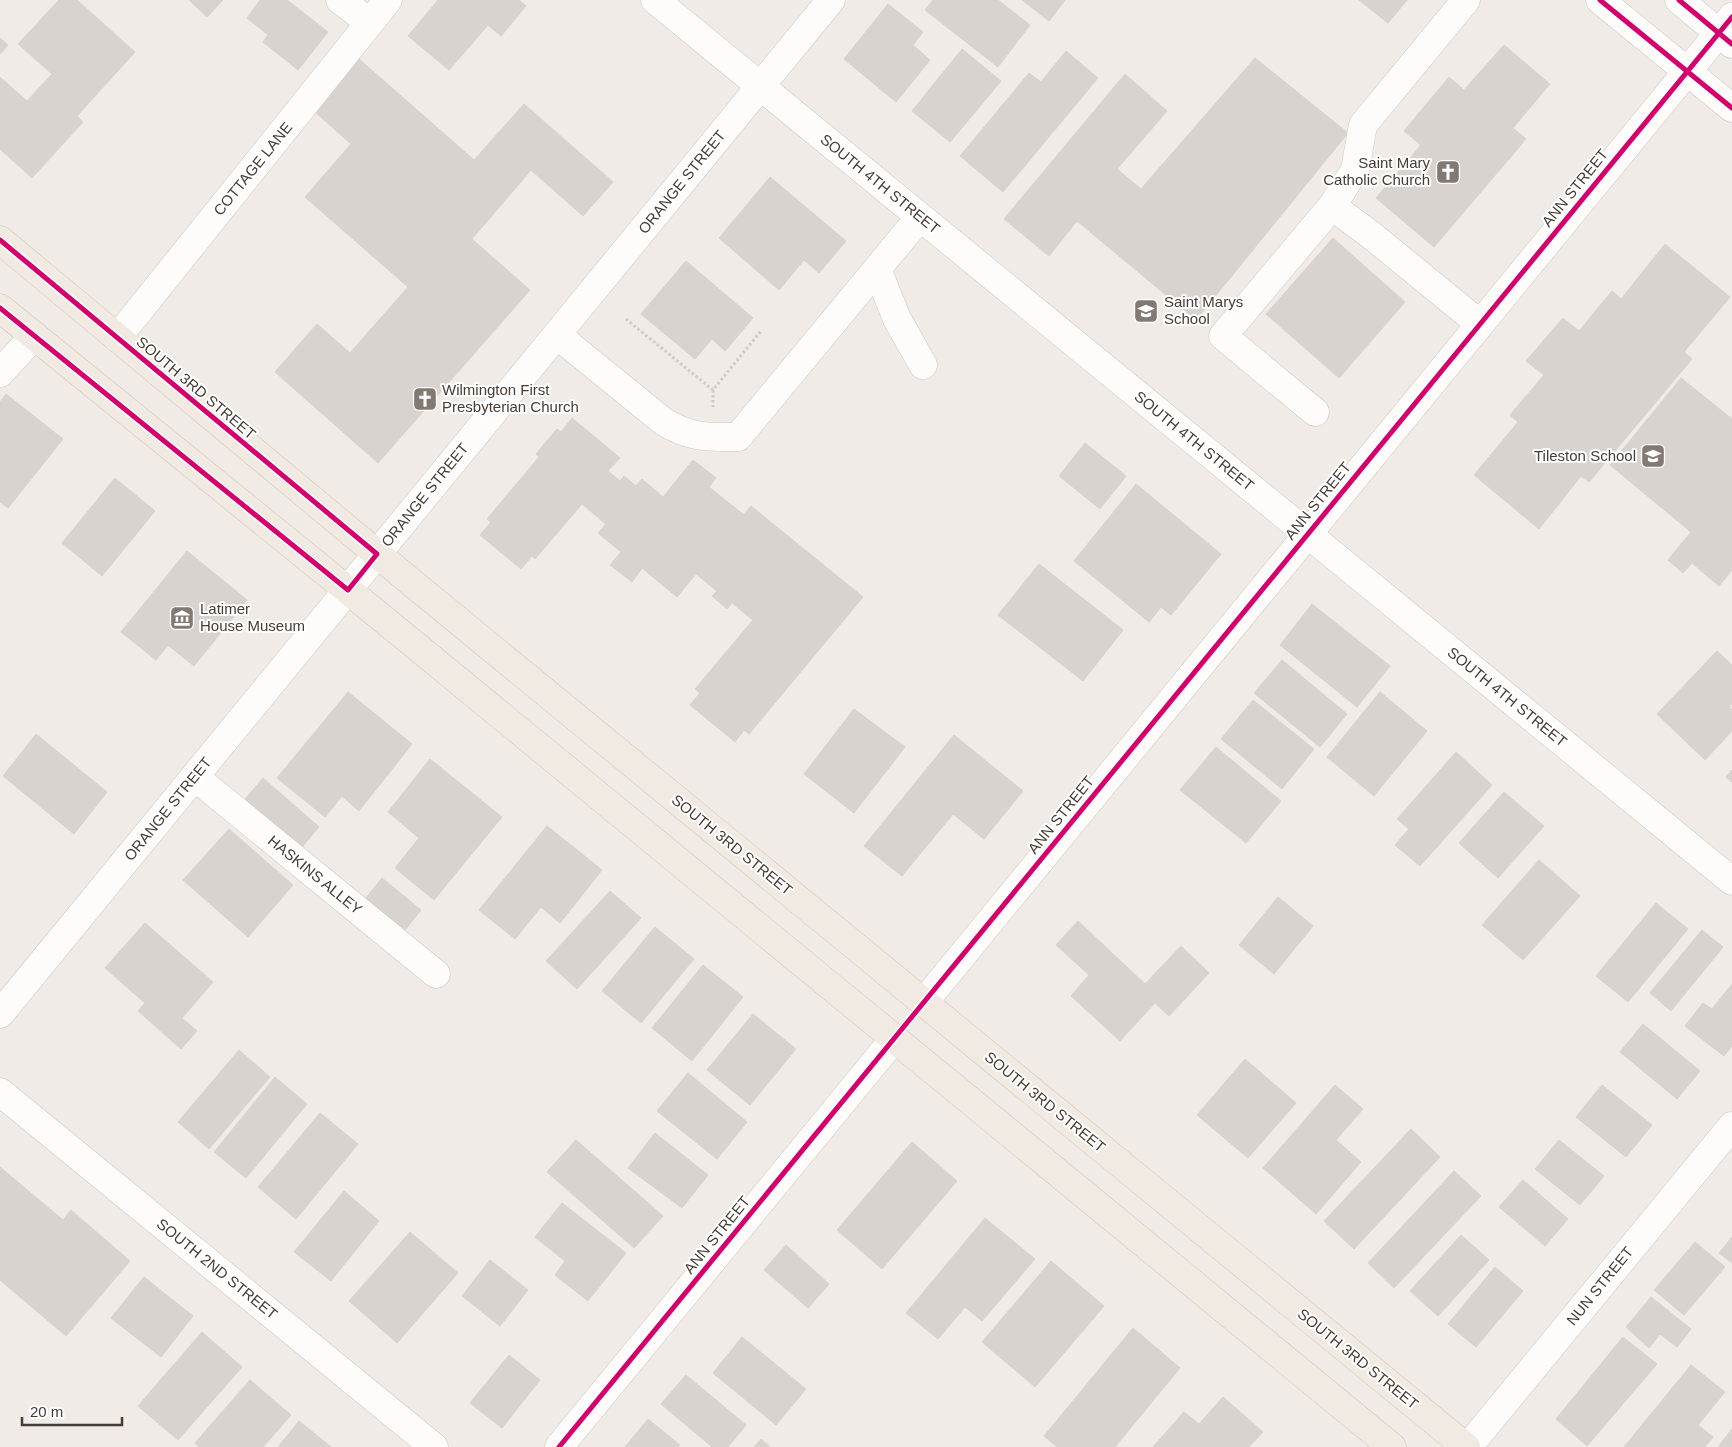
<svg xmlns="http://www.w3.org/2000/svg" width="1732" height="1447" viewBox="0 0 1732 1447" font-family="Arial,sans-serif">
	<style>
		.building { fill: #d8d3ce; stroke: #d8d2cc }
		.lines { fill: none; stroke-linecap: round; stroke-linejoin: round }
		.minor-casing { stroke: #ccc8c3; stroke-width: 29 }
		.major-casing { stroke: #d4c5b2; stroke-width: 29 }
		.path { stroke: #cecac6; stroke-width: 3; stroke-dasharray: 2.5 2.5; stroke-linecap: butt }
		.minor { stroke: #fdfcfb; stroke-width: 28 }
		.major { stroke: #f1eae2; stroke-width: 28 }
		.cycleway-casing { stroke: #fff; stroke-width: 8 }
		.cycleway { stroke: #d6006c; stroke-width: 5 }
		.labels { text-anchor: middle; stroke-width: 4; stroke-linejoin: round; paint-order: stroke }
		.poi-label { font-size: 15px; fill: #463c33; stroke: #fff; text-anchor: start }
		.street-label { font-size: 15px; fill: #463c33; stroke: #fff }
	</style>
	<rect width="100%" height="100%" fill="#f0ebe6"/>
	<path class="building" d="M59 0H77L135 52 77 116 83 122 32 178 0 149V77L27 101 52 74 18 44Z
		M189 0H223L207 17Z
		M260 0H287L328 32 298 70 263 42 268 35 247 18Z
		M438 0H519L526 6 501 36 488 25 449 70 408 36Z
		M933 0H998L1030 25 998 67 925 10Z
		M1022 0H1065L1049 21Z
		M1359 0H1407L1388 23Z
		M888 4 923 32 913 45 930 60 896 102 844 59Z
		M0 38 8 45 0 54Z
		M1504 45 1550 84 1513 128 1526 139 1434 247 1376 198 1421 145 1404 131 1449 77 1464 90Z
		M962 49 1001 81 950 142 912 111Z
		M1066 51 1098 78 1003 192 960 156 1029 73 1041 82Z
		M1255 58 1348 133 1196 320 1077 221 1049 256 1004 219 1125 74 1167 111 1117 169 1141 189Z
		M359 59 474 160 524 104 613 182 583 216 531 170 472 239 530 290 378 463 275 372 317 324 350 353 408 287 305 197 351 144 313 110Z
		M770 177 846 241 819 273 804 260 779 290 719 238Z
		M1333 238 1405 302 1339 378 1266 314Z
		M1665 244 1730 297 1684 352 1692 359 1589 482 1581 476 1539 529 1474 475 1518 422 1510 415 1544 375 1526 361 1563 318 1579 331 1612 291 1621 299Z
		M686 261 753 318 725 351 712 339 695 359 641 314Z
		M1681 378 1732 419V570L1719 586 1692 563 1683 573 1668 560 1691 532 1610 465Z
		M6 394 63 439 8 508 0 502V402Z
		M572 418 620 458 608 471 620 481 624 476 636 486 642 479 663 497 693 460 716 478 709 487 744 515 751 506 863 597 749 734 744 730 735 742 690 705 700 693 695 689 753 620 732 603 727 609 712 596 717 591 696 574 677 597 642 568 632 582 610 565 621 552 598 533 606 524 582 504 535 559 532 556 521 569 480 535 491 522 487 519 539 457 536 454 557 429 561 432Z
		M1085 443 1126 476 1100 509 1059 476Z
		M115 478 155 511 102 576 62 543Z
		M1136 484 1221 554 1171 615 1161 607 1149 622 1074 561Z
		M187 551 247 600 194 666 168 645 156 660 121 632Z
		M1039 564 1123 630 1083 681 998 615Z
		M1312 604 1390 666 1357 707 1280 645Z
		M1717 651 1732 665V703L1729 707 1732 710V731L1705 760 1657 714Z
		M1282 660 1347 714 1320 747 1254 693Z
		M348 692 412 744 359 811 342 796 325 817 277 778Z
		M1380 692 1427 731 1374 796 1327 757Z
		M1253 700 1314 749 1282 789 1221 739Z
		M854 709 905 747 854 813 804 774Z
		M36 734 107 792 74 834 3 776Z
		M954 735 1023 791 984 839 953 814 902 876 864 846Z
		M1216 747 1281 801 1246 843 1180 790Z
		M1456 752 1492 785 1420 866 1395 845 1409 829 1397 819Z
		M430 759 502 817 434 900 395 868 419 838 388 812Z
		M1732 770V782L1726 777Z
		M263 778 319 827 297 853 241 804Z
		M1504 792 1544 826 1498 878 1459 843Z
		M547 826 602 870 560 923 541 907 515 939 479 910Z
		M229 829 293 885 248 937 183 880Z
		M1539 860 1580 896 1523 960 1482 925Z
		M382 878 421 910 405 930 365 899Z
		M610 891 641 918 577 989 546 961Z
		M1278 897 1313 926 1274 974 1239 945Z
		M1656 903 1688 929 1628 1002 1596 976Z
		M1078 921 1145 984 1181 946 1209 973 1169 1016 1155 1003 1120 1041 1071 996 1089 975 1056 945Z
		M145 923 213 982 182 1018 197 1031 181 1049 138 1011 145 1003 105 968Z
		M655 927 694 959 641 1023 602 991Z
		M1702 930 1723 947 1671 1011 1650 993Z
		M703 965 743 997 692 1061 652 1028Z
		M1732 984V1046L1724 1056 1685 1026 1703 1003 1712 1009Z
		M753 1014 796 1049 750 1105 707 1070Z
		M1643 1024 1700 1071 1677 1099 1620 1052Z
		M239 1050 270 1077 209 1149 178 1122Z
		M1245 1059 1296 1103 1248 1158 1197 1115Z
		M688 1073 747 1122 717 1159 657 1111Z
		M275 1077 307 1104 246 1178 214 1152Z
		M1335 1085 1363 1109 1336 1140 1361 1162 1316 1214 1263 1168Z
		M1602 1085 1652 1125 1626 1157 1576 1117Z
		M320 1113 358 1144 296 1219 258 1187Z
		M1411 1129 1440 1157 1354 1249 1324 1221Z
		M655 1133 708 1175 682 1208 628 1168Z
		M576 1140 663 1216 634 1248 547 1172Z
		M1559 1140 1604 1176 1580 1205 1535 1169Z
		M912 1142 957 1181 882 1269 837 1230Z
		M0 1167 63 1220 71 1210 130 1261 66 1336 0 1280Z
		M1454 1171 1481 1196 1394 1288 1368 1263Z
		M1523 1180 1568 1219 1545 1246 1499 1207Z
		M344 1191 379 1221 331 1281 294 1252Z
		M562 1203 626 1253 588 1301 555 1275 565 1261 535 1237Z
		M985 1218 1035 1259 982 1321 965 1307 938 1339 906 1313Z
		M410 1232 458 1273 397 1343 349 1301Z
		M1461 1235 1489 1260 1438 1316 1410 1291Z
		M1732 1237V1263L1719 1253Z
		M1695 1242 1725 1267 1684 1315 1654 1290Z
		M786 1245 829 1284 808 1308 764 1270Z
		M490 1260 528 1290 500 1326 462 1296Z
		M1051 1261 1104 1306 1035 1387 982 1342Z
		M1495 1267 1523 1291 1476 1347 1448 1324Z
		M144 1277 193 1316 161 1357 111 1318Z
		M1651 1297 1691 1329 1677 1347 1660 1334 1649 1348 1626 1327Z
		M1133 1328 1180 1368 1115 1447H1057L1044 1436Z
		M202 1332 242 1367 178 1440 138 1406Z
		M742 1337 806 1389 776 1425 713 1373Z
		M1623 1337 1657 1364 1587 1446 1556 1419Z
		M509 1355 540 1380 502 1428 470 1403Z
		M1691 1365 1725 1392 1698 1425 1713 1437 1705 1447H1624Z
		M686 1375 746 1425 728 1447H712L661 1404Z
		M250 1380 291 1415 263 1447H199L195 1443Z
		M1223 1397 1263 1432 1249 1447H1153L1184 1412 1199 1424Z
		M648 1419 680 1445 678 1447H625Z
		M299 1421 331 1447H278Z
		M1732 1429V1447H1718Z
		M761 1439 770 1447H754Z"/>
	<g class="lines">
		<defs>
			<path id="minor" d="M340 0 370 23
				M655 0 1732 881
				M1466 0 1363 125 1355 170 1332 206 1371 235 1480 324
				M1600 0 1732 108
				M1679 0 1732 44
				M877 269 897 319 923 365
				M557 335 664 422C691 438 707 437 738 437L920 217
				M117 338 388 0
				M0 373 34 336
				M1315 412 1223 336 1332 206
				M195 777 436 974
				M924 1002 1732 17
				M0 1014 831 0
				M0 1092 434 1447
				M559 1447 894 1039
				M1468 1447 1732 1126"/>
			<path id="major" d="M0 240 411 582 1466 1447
				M0 308 382 618 1392 1447"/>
		</defs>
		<use href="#minor" class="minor-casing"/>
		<use href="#major" class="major-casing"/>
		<path class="path" d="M626 319 713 390 761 331
			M713 390V407"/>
		<use href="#minor" class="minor"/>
		<use href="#major" class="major"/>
		<defs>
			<path id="cycleway" d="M1600 0 1732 108
				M1679 0 1732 44
				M0 240 377 554 348 590 0 308
				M559 1447 1732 17"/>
		</defs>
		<use href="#cycleway" class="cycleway-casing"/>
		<use href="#cycleway" class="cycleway"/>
	</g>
	<defs>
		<symbol id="church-square" viewBox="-11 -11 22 22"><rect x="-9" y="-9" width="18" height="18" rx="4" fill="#827972" stroke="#fff"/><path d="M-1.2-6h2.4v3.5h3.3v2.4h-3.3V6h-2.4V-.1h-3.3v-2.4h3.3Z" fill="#fff"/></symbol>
		<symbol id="school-square" viewBox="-11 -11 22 22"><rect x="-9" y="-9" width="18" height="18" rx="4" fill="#827972" stroke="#fff"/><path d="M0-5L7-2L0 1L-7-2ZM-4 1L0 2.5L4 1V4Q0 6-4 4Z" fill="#fff"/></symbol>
		<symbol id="museum-square" viewBox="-11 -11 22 22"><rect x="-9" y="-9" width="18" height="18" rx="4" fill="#827972" stroke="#fff"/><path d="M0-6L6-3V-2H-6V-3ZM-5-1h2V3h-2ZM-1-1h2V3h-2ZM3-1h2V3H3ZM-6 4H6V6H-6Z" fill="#fff"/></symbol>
	</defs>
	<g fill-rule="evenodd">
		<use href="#church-square" x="1434" y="158" width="28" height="28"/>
		<use href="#school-square" x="1132" y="297" width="28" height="28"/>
		<use href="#church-square" x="411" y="385" width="28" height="28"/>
		<use href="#school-square" x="1639" y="442" width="28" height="28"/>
		<use href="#museum-square" x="168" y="604" width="28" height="28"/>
	</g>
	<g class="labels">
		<g class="poi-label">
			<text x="1430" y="168" text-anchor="end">Saint Mary<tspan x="1430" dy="17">Catholic Church</tspan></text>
			<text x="1164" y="307">Saint Marys<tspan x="1164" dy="17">School</tspan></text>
			<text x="442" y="395">Wilmington First<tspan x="442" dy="17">Presbyterian Church</tspan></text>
			<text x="1636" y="461" text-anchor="end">Tileston School</text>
			<text x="200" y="614">Latimer<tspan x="200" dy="17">House Museum</tspan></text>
		</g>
		<g class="street-label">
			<text transform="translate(253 169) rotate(-51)" y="5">COTTAGE LANE</text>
			<text transform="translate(682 182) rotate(-51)" y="5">ORANGE STREET</text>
			<text transform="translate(880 184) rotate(39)" y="5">SOUTH 4TH STREET</text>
			<text transform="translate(1575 188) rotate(-51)" y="5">ANN STREET</text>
			<text transform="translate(196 388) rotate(40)" y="5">SOUTH 3RD STREET</text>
			<text transform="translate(1194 441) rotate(39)" y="5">SOUTH 4TH STREET</text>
			<text transform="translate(425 495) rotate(-51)" y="5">ORANGE STREET</text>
			<text transform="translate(1318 501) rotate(-51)" y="5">ANN STREET</text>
			<text transform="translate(1507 697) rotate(39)" y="5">SOUTH 4TH STREET</text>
			<text transform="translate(168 809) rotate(-51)" y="5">ORANGE STREET</text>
			<text transform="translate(1061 815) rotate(-51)" y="5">ANN STREET</text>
			<text transform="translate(732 845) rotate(39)" y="5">SOUTH 3RD STREET</text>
			<text transform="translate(315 875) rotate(39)" y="5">HASKINS ALLEY</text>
			<text transform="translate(1045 1102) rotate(39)" y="5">SOUTH 3RD STREET</text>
			<text transform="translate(717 1235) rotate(-51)" y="5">ANN STREET</text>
			<text transform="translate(217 1269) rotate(39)" y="5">SOUTH 2ND STREET</text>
			<text transform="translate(1600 1286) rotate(-51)" y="5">NUN STREET</text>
			<text transform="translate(1358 1359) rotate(39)" y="5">SOUTH 3RD STREET</text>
		</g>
	</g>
	<path d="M22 1417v8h100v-8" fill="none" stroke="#463c33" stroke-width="2.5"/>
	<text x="30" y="1417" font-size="15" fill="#463c33" stroke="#ffffff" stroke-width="4" paint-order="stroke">20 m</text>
</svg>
